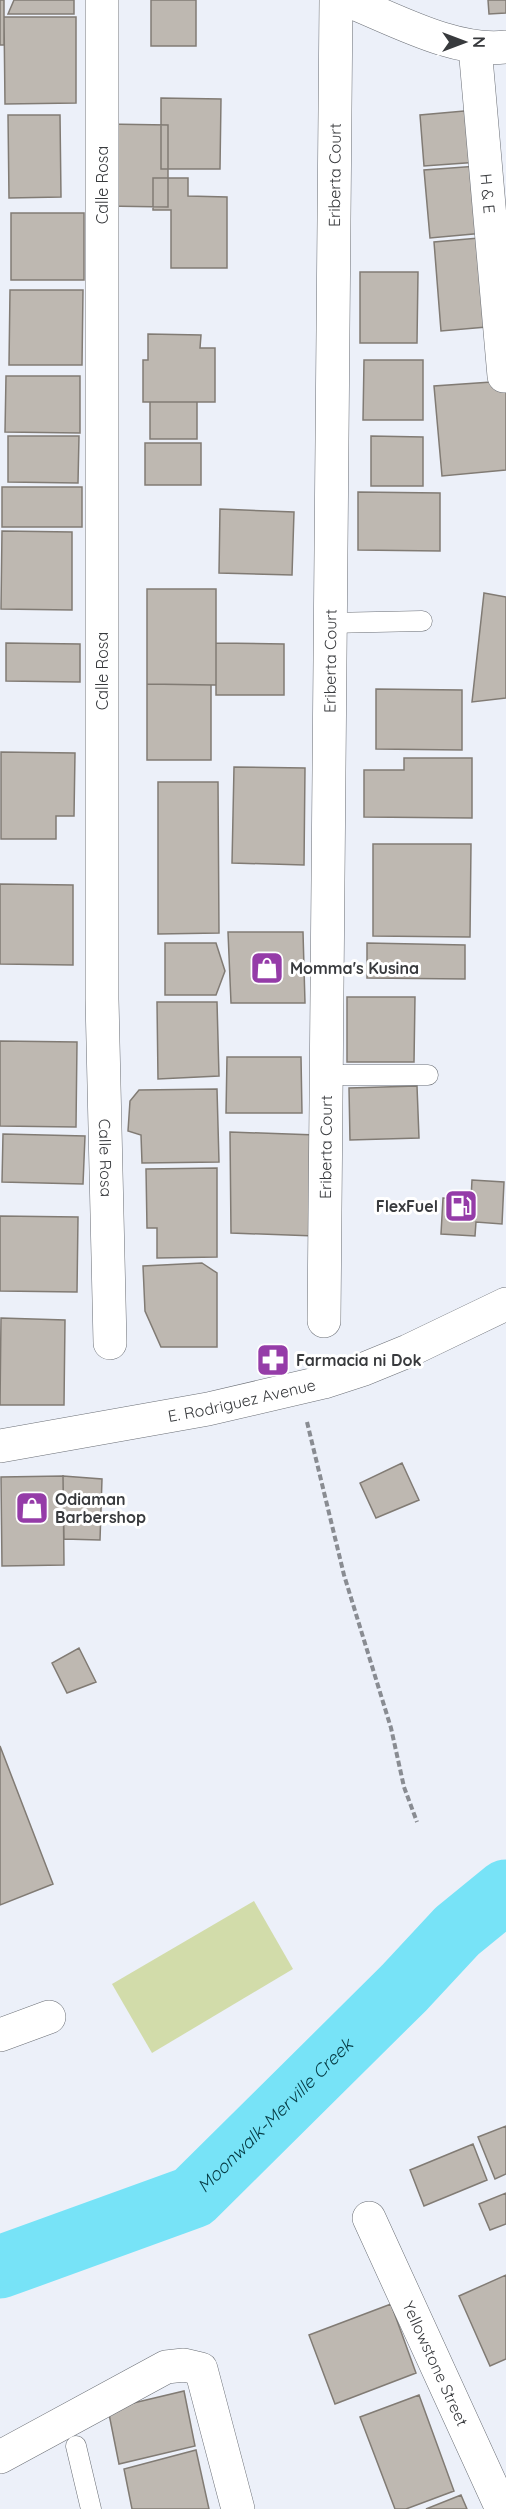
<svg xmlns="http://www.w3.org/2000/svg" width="506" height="2509" viewBox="0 0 506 2509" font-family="Quicksand,sans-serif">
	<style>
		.pitch { fill: #d2dcaa }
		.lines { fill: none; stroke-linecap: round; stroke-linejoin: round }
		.river { stroke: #77e3f7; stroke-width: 63 }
		.building { fill: #beb8b1; stroke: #817b74; stroke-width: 1.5 }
		.service-casing { stroke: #6b6f76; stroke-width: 21 }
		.minor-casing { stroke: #6b6f76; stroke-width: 34 }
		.secondary-casing { stroke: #6b6f76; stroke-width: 34 }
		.path { stroke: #898c92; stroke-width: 4; stroke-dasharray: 6 3; stroke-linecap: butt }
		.service { stroke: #fff; stroke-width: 20 }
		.minor { stroke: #fff; stroke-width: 33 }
		.secondary { stroke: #fff; stroke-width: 33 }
		.labels { text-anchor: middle; stroke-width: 6; stroke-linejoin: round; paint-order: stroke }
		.street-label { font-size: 16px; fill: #383a3d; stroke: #fff }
		.poi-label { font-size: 16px; font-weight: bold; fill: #383a3d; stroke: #fff; text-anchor: start }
		.water-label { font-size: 18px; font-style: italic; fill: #053a43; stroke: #fff }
	</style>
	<rect width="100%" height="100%" fill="#ecf0f9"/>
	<path class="pitch" d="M254 1901 293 1969 152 2053 112 1984Z"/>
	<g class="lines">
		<path class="river" id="s1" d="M0 2267 193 2197 404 1988 457 1931 506 1891"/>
	</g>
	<path class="building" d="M0 0H4V45H0Z
		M14 0H74V14H8Z
		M151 0H196V46H151Z
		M488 0H506V13L489 14Z
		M4 17H76V103L5 104Z
		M161 98 221 99 220 169H161Z
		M475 110 479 162 424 166 420 115Z
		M8 115H60L61 197 9 198Z
		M105 124 168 125V207L105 206Z
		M478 166 484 233 430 238 424 170Z
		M153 178H188V196L227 197V268H171V210H153Z
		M11 213H84V280H11Z
		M490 237 498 326 441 331 434 242Z
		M360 272H418L417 343H360Z
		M10 290H83L82 365H9Z
		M148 334 201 335 200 348H215V402H143V360H148Z
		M364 360H423V420H363Z
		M6 376H80V433L5 432Z
		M506 381V470L442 476 434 386Z
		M150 402H197V439H150Z
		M8 436H79L78 483 8 482Z
		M371 436 423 437V486H371Z
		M145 443H201V485H145Z
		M2 487H82V527H2Z
		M358 492 440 493V551L358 550Z
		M220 509 294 512 292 575 219 573Z
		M2 531 72 532V610L1 609Z
		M147 589H216V685L147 684Z
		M484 593 506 597V698L472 702Z
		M6 643 80 644V682L6 681Z
		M216 643 284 644V695H216Z
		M147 684 211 685V760H147Z
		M376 689 462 690V750L376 749Z
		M1 752 75 753 74 816H56V839H1Z
		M404 758H472V818L364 817V770H404Z
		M234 767 305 768 304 865 232 863Z
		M158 782H218L219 933 158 934Z
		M373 844H471L470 937 373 936Z
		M0 884 73 885V965L0 964Z
		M228 932H303L305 1003H231Z
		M165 943H216L225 971 216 995H165Z
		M367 943 465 945V979L367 978Z
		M347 997H415L414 1062H347Z
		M157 1002H217L219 1076 158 1079Z
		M0 1041 77 1042 76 1127 0 1126Z
		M227 1057H301L302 1113H226Z
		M417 1086 419 1138 350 1140 349 1088Z
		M217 1089 219 1162 142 1163 141 1135 128 1131 130 1101 139 1090Z
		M230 1132 316 1135 315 1236 231 1233Z
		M3 1134 85 1136 83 1184 2 1182Z
		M217 1168V1257L157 1258V1228H147L146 1169Z
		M472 1180 504 1182 502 1224 476 1222 475 1236 441 1234 443 1198 471 1199Z
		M0 1216 78 1217 77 1292 0 1291Z
		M202 1263 217 1273V1347H161L145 1311 143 1266Z
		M1 1318 65 1320 64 1405H0Z
		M402 1463 419 1500 376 1518 360 1483Z
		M63 1476 64 1565 2 1566 1 1477Z
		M63 1476 102 1479 100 1540 64 1539Z
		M79 1648 96 1682 67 1693 52 1663Z
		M0 1746 53 1884 0 1905Z
		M506 2126V2174L495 2179 478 2137Z
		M473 2144 487 2180 424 2206 410 2170Z
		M506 2193V2224L490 2230 479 2204Z
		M506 2275V2359L490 2366 459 2296Z
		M391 2304 416 2373 335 2404 309 2335Z
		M184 2391 195 2446 119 2464 108 2409Z
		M419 2395 454 2491 406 2509H395L360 2417Z
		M196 2450 209 2509H132L124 2469Z
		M461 2495 467 2509H426Z"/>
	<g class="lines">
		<defs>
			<path id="service" d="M329 623 422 621
				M328 1075H428
				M76 2446 91 2509"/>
			<g id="minor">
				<path id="s2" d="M102 0V999L110 1343"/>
				<path d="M346 0C394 19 454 53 506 47"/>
				<path id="s3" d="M475 47 504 376"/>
				<path id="s4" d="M324 1321 336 0"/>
				<path d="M0 2035 49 2017"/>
				<path id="s5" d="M369 2218 502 2509"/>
				<path d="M0 2457 166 2367 184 2365 201 2369 238 2509"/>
			</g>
			<g id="secondary">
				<path id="s6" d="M0 1446 208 1409 324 1382 364 1369 408 1351 506 1304"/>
			</g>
		</defs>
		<use href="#service" class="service-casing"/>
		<use href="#minor" class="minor-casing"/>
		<use href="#secondary" class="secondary-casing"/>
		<path class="path" d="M307 1422 344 1575 391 1728 404 1787 417 1822"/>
		<use href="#service" class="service"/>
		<use href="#minor" class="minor"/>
		<use href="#secondary" class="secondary"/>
	</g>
	<defs>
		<symbol id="shop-square" viewBox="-11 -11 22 22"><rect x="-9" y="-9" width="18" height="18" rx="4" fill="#953ca8" stroke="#fff"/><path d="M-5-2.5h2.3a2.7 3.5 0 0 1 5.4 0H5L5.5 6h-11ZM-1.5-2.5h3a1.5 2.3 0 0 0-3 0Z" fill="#fff"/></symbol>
		<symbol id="fuel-square" viewBox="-11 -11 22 22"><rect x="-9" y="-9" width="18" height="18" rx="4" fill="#953ca8" stroke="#fff"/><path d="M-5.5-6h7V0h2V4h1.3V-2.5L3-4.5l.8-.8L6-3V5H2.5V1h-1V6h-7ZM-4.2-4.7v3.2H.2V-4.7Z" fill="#fff"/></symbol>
		<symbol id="pharmacy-square" viewBox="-11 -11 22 22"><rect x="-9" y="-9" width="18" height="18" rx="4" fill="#953ca8" stroke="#fff"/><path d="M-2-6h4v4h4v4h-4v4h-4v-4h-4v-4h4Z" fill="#fff"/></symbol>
	</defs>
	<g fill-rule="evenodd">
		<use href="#shop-square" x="248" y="949" width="38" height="38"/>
		<use href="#fuel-square" x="442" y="1187" width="38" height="38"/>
		<use href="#pharmacy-square" x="254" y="1341" width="38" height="38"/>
		<use href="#shop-square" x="13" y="1489" width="38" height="38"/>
	</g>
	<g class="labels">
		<g class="street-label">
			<text dy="6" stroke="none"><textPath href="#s4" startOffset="1146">Eriberta Court</textPath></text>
			<text transform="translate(102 185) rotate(-90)" y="6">Calle Rosa</text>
			<text dy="6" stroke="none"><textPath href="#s3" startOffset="147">H &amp; E</textPath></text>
			<text dy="6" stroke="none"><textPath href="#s4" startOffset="660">Eriberta Court</textPath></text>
			<text transform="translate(102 671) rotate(-90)" y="6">Calle Rosa</text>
			<text dy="6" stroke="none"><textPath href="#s4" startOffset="174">Eriberta Court</textPath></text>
			<text dy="6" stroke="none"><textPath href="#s2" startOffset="1158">Calle Rosa</textPath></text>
			<text dy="6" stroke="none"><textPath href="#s6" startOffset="246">E. Rodriguez Avenue</textPath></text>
			<text dy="6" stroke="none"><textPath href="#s5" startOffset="160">Yellowstone Street</textPath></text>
		</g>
		<g class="poi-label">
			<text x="290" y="974">Momma's Kusina</text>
			<text x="438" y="1212" text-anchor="end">FlexFuel</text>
			<text x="296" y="1366">Farmacia ni Dok</text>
			<text x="55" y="1505">Odiaman<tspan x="55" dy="18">Barbershop</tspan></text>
		</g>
		<g class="water-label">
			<text dy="6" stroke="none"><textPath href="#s1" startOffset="321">Moonwalk-Merville Creek</textPath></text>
		</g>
	</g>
	<g transform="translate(464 42) rotate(90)" stroke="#ffffff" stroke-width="4.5" paint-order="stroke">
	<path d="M0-4.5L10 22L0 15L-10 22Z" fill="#383a3d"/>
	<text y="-9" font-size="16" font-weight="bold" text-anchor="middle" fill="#383a3d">N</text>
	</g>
</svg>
